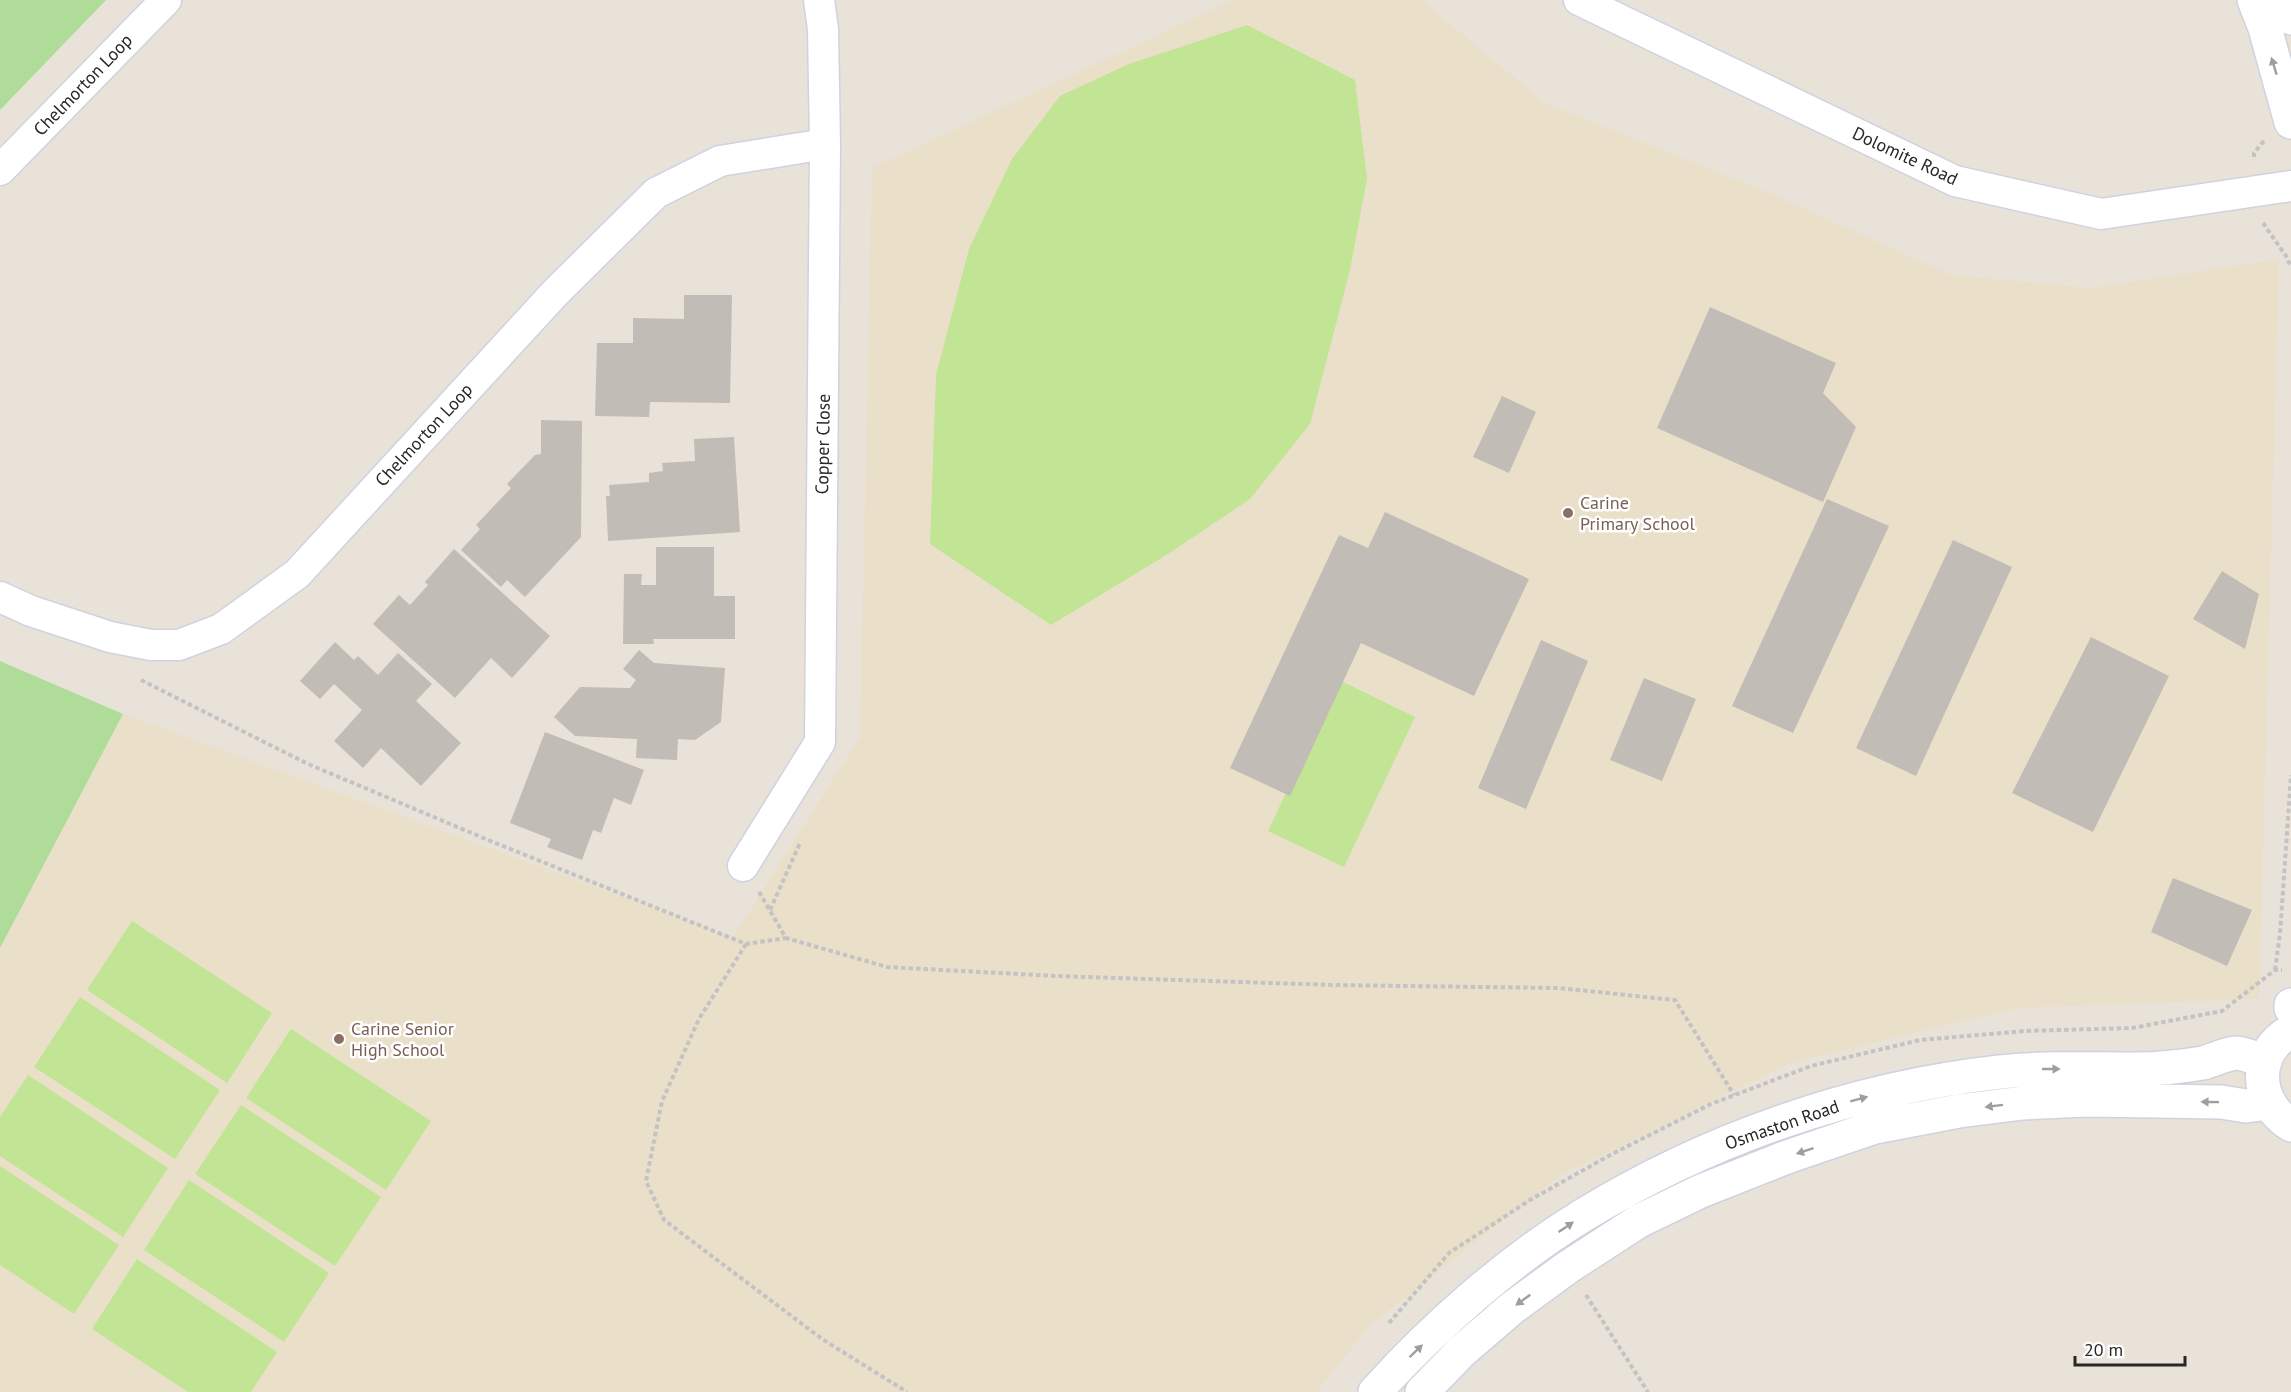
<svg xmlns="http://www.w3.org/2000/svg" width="2291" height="1392" viewBox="0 0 2291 1392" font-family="'PT Sans',sans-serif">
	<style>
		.education { fill: #eae0c9 }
		.green { fill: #afdd99 }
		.pitch { fill: #c1e495 }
		.building { fill: #c1bcb6 }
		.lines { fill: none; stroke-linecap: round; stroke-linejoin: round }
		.minor-casing { stroke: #cfd2df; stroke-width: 33 }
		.tertiary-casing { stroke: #cfd2df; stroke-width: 36 }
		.path { stroke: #c3c3c3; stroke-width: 4; stroke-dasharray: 4.5 3; stroke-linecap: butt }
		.minor { stroke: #fff; stroke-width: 30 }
		.tertiary { stroke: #fff; stroke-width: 33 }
		.oneway { fill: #9e9e9e }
		.education-dot { fill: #8d6e63; stroke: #fff; stroke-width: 2 }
		.labels { text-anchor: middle; stroke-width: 5; stroke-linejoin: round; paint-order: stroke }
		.street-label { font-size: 18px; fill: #272727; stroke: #fff }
		.education-label { font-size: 18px; fill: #785e54; stroke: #fff; text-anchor: start }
	</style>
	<rect width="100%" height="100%" fill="#e9e2d9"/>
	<path class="education" d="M1233 0H1421L1545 103 1767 192 1952 275 2092 288 2279 259 2259 999 2018 1008 1790 1063 1561 1175 1368 1327 1317 1392H0V948L123 714 733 937 860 737 872 168Z"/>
	<path class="green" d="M0 0H106L0 110Z
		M0 661 123 714 0 948Z"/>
	<path class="pitch" d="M1247 25 1355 80 1367 179 1350 270 1310 424 1250 499 1168 554 1051 625 930 544 936 375 969 249 1012 159 1060 96 1129 64Z
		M1339 680 1415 717 1344 867 1268 831Z
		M132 921 272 1013 227 1083 87 990Z
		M80 997 220 1090 175 1159 34 1067Z
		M291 1029 431 1121 386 1190 246 1098Z
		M28 1075 168 1168 123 1237 0 1156V1117Z
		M241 1105 381 1197 335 1266 195 1174Z
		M0 1166 119 1245 74 1314 0 1265Z
		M189 1180 329 1273 284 1342 144 1250Z
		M137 1259 277 1352 251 1392H188L92 1329Z"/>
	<path class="building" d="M684 295H732L730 403 650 402 649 417 595 416 597 343H633V318L684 319Z
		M1710 307 1836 363 1823 393 1856 427 1823 502 1657 428Z
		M1502 396 1536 412 1509 473 1473 457Z
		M541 420 582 421 581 537 525 597 507 580 501 587 461 550 480 529 476 525 511 488 507 484 535 455 541 454Z
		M734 437 740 532 608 541 606 496H610L609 485 649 482V473L663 471 662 463 695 461 694 439Z
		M1827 499 1889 526 1793 733 1732 706Z
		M1385 512 1529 579 1474 696 1361 643 1290 796 1230 768 1339 535 1368 548Z
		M1953 540 2012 567 1916 776 1856 748Z
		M656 547H714V596H735V639H653L654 644H623L624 574H642L641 585H656Z
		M454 549 550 636 512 678 491 658 455 698 373 624 399 595 410 605 428 585 425 582Z
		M2222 571 2259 594 2245 649 2193 619Z
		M2091 637 2169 676 2093 832 2012 793Z
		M1541 640 1588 661 1526 809 1478 788Z
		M335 642 354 660 358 656 378 675 398 653 432 684 416 701 461 743 421 786 381 748 363 768 334 741 362 710 334 684 320 699 300 681Z
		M639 650 654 663 725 668 721 722 695 740 678 739 677 760 636 758 637 739 575 736 554 717 580 687 630 688 636 680 623 669Z
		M1644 678 1696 699 1662 781 1610 760Z
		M545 732 644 770 631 805 614 798 601 833 593 830 582 860 547 847 551 839 510 823Z
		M2173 878 2252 910 2227 966 2151 932Z"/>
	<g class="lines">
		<defs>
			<path id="minor" d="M1579 0 1955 181 2101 214 2291 186
				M0 170 166 0
				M0 597 31 611 110 637 151 645H179L221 629 297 574 555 293 656 193 720 161 825 144
				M743 866 820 742 825 144 823 29 819 0"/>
			<path id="tertiary" d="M2254 0 2265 28 2291 122
				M2284 0 2291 18
				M2291 1005V1008
				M2291 1031C2251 1053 2255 1103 2291 1125
				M1375 1392C1434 1327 1507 1262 1582 1216 1708 1139 1854 1088 2000 1072 2045 1067 2089 1069 2134 1069 2158 1069 2179 1067 2203 1063 2214 1060 2225 1054 2236 1053 2245 1053 2256 1059 2265 1062
				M1422 1392 1462 1351 1512 1308 1568 1267 1639 1221 1701 1191 1787 1157 1875 1127 1959 1111 2023 1103 2087 1100 2221 1102 2246 1106 2268 1103"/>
		</defs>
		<use href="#minor" class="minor-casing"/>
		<use href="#tertiary" class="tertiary-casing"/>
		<path class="path" d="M2254 157V153L2264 141
			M2263 223 2286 256 2291 267
			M141 680 308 764 493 842 746 944 786 938
			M759 892 786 938 887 967 1055 976 1333 985 1558 988 1675 1000 1734 1095
			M770 910 800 843
			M746 944 699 1019 662 1101 646 1181 664 1220 822 1339 907 1392
			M2275 970 2280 934 2291 775
			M1586 1295 1648 1392
			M1389 1323 1449 1253 1530 1200 1612 1154 1711 1104 1811 1066 1920 1040 2025 1031 2132 1028 2222 1011 2275 970H2282"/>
		<use href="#minor" class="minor"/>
		<use href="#tertiary" class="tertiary"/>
	</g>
	<defs><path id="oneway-solid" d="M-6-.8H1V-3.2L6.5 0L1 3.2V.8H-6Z" transform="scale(1.5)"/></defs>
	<g class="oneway">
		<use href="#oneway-solid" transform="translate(2274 66) rotate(-107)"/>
		<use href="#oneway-solid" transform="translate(2051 1069)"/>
		<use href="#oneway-solid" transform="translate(1859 1099) rotate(-15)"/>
		<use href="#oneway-solid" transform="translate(2210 1102) rotate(-179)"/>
		<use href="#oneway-solid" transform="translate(1994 1106) rotate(173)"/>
		<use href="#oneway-solid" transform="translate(1805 1151) rotate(162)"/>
		<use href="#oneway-solid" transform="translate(1566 1227) rotate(-34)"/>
		<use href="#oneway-solid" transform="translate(1523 1300) rotate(144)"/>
		<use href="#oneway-solid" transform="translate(1416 1351) rotate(-44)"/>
	</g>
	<g class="education-dot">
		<circle cx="1568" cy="513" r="6"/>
		<circle cx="339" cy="1039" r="6"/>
	</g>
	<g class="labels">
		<g class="street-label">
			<text transform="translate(83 85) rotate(-46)" y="6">Chelmorton Loop</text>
			<text transform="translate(1905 156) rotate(25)" y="6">Dolomite Road</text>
			<text transform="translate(424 435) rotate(-47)" y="6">Chelmorton Loop</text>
			<text transform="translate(823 444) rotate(-89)" y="6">Copper Close</text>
			<text transform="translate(1782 1125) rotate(-19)" y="6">Osmaston Road</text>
		</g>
		<g class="education-label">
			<text x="1580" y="509">Carine<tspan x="1580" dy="21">Primary School</tspan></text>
			<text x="351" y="1035">Carine Senior<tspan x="351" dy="21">High School</tspan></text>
		</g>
	</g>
	<path d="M2075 1356v9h110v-9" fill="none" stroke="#272727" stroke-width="3"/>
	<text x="2084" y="1356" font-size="18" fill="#272727" stroke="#ffffff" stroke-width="4.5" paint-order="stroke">20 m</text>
</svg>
